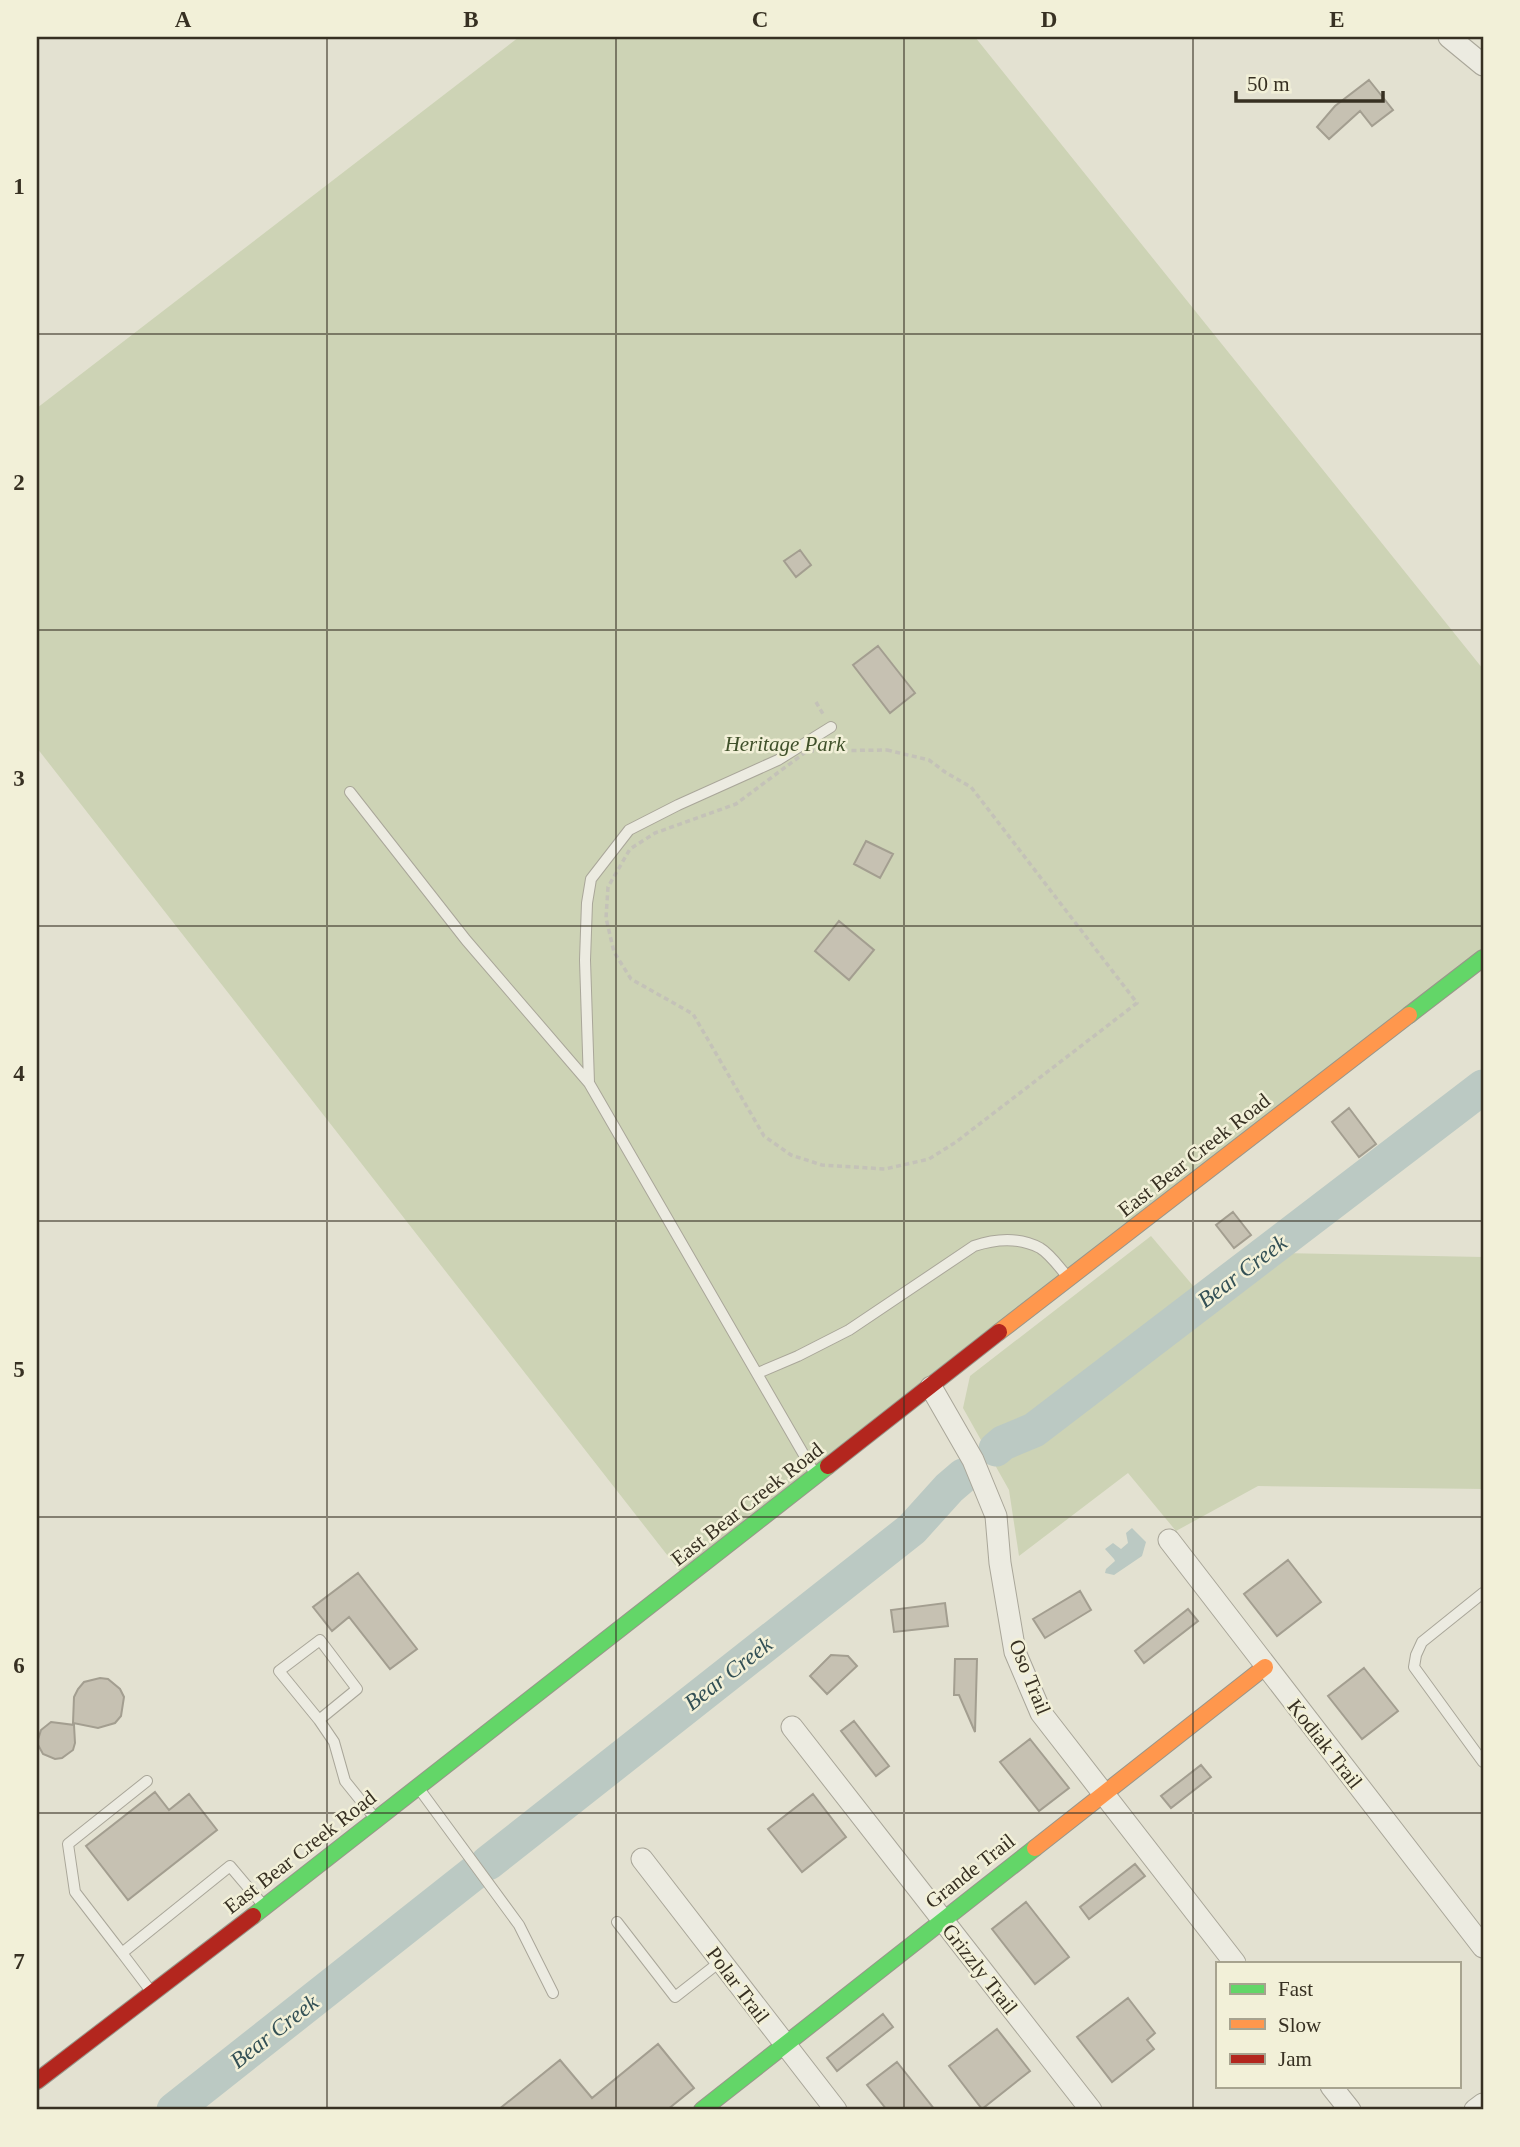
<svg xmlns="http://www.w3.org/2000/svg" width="1520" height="2147" viewBox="0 0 1520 2147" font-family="'Times New Roman',serif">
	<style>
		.green { fill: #cdd3b5 }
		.water { fill: #bbc9c3 }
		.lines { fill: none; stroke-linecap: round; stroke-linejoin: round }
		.river { stroke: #bbc9c3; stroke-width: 35 }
		.building { fill: #c6c1b2; stroke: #a39e90; stroke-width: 2 }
		.lane-casing { stroke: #a9a699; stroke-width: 12 }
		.street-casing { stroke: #a9a699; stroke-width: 23 }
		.fast-casing { stroke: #98958a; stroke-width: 18 }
		.slow-casing { stroke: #98958a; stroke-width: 18 }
		.jam-casing { stroke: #98958a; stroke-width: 18 }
		.path { stroke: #c4c2b8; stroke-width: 3.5; stroke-dasharray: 5 3.5; stroke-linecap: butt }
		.lane { stroke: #ecebe1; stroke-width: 10 }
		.street { stroke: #ecebe1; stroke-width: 21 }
		.fast { stroke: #63d668; stroke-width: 16 }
		.slow { stroke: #ff974d; stroke-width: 16 }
		.jam { stroke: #b3261e; stroke-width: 16 }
		.grid { fill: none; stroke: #373022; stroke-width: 2; stroke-opacity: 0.55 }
		.labels { text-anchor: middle; stroke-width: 5; stroke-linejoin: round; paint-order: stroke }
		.park-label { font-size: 21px; font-style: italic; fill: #40512b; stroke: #f2f0d8 }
		.street-label { font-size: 21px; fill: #373022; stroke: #f2f0d8 }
		.water-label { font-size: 23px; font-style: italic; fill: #335055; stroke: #f2f0d8 }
		.neatline { fill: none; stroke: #373022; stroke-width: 2.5 }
		.grid-label { font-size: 23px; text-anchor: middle; font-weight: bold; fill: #373022 }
	</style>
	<rect width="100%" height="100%" fill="#e3e1d1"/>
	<path class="green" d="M519 37H975L1483 669V967L689 1583 37 748V408Z
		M1151 1236 1205 1300 1281 1253 1483 1257V1489L1258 1486 1176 1531 1128 1473 1019 1556 1009 1490 963 1408 970 1376Z"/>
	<path class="water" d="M1132 1528 1146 1542 1142 1556 1114 1575 1105 1573 1106 1569 1115 1561 1114 1559 1105 1549 1113 1543 1121 1549 1128 1543 1126 1533Z"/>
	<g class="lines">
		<path class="river" d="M996 1449 1003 1443 1034 1430 1483 1087
			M488 1863 912 1529 949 1488 963 1476
			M174 2110 474 1873"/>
	</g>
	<path class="building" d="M1369 80 1393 110 1372 126 1360 111 1329 139 1317 127 1335 106Z
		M800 550 811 565 796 577 784 561Z
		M878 646 915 693 890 713 853 665Z
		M866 841 893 854 880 878 854 864Z
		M839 921 874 950 849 980 815 951Z
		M1349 1108 1376 1144 1359 1157 1332 1122Z
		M1233 1212 1251 1235 1234 1248 1216 1225Z
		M1288 1560 1321 1602 1277 1636 1244 1594Z
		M358 1573 417 1649 390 1669 349 1617 332 1631 313 1607Z
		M1080 1591 1091 1610 1045 1638 1033 1619Z
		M945 1603 948 1626 894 1632 891 1610Z
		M1188 1609 1198 1621 1144 1663 1135 1651Z
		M831 1655 848 1656 857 1666 827 1694 810 1676Z
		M955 1659H977L975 1732 959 1695H954Z
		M1364 1668 1398 1711 1362 1739 1328 1696Z
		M100 1678 108 1679 120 1689 124 1697 121 1716 115 1723 98 1728 73 1723 74 1697 78 1689 84 1682Z
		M854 1721 889 1766 876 1776 841 1731Z
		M51 1722 74 1725 75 1743 73 1750 62 1758 55 1759 43 1754 37 1743 41 1730Z
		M1030 1739 1069 1788 1039 1811 1000 1762Z
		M1201 1765 1211 1777 1171 1808 1161 1796Z
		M155 1792 169 1810 189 1794 217 1830 128 1900 86 1846Z
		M813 1794 846 1837 802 1872 768 1829Z
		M1135 1864 1145 1876 1089 1919 1080 1907Z
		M1026 1902 1069 1957 1035 1984 992 1929Z
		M1128 1998 1155 2033 1147 2040 1154 2049 1112 2082 1077 2037Z
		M883 2014 893 2027 837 2071 827 2058Z
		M997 2029 1030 2071 982 2109 949 2066Z
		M658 2044 694 2088 667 2110H498L560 2060 592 2098Z
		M897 2062 935 2110H887L867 2085Z"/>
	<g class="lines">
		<defs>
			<path id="lane" d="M350 792 466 940 589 1083 815 1474
				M589 1083 585 960 587 903 591 879 629 830 678 805 778 760 831 727
				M758 1373 798 1356 849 1330 974 1246C995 1239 1019 1237 1040 1248 1050 1254 1059 1267 1067 1276
				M1483 1593 1422 1642 1416 1655 1414 1667 1483 1762
				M320 1640 357 1689 319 1720 279 1671Z
				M319 1720 334 1742 345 1781 374 1817
				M147 1781 68 1844 75 1892 122 1953 230 1866 263 1905
				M420 1790 519 1925 553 1993
				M617 1922 675 1997 721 1961
				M122 1953 150 1990"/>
			<path id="street" d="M1449 37 1483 65
				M931 1387 973 1460 996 1516 1000 1563 1015 1652 1041 1713 1235 1963
				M1169 1540 1483 1947
				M792 1727 1091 2110
				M642 1859 836 2110
				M1331 2086 1350 2110
				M1475 2110 1483 2104"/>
			<path id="fast" d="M1409 1015 1483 958
				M253 1916 828 1466
				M702 2110 1035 1848"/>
			<path id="slow" d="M999 1332 1409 1015
				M1035 1848 1265 1667"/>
			<path id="jam" d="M828 1466 999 1332
				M37 2081 253 1916"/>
		</defs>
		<use href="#lane" class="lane-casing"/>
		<use href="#street" class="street-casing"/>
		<use href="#fast" class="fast-casing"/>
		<use href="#slow" class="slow-casing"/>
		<use href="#jam" class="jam-casing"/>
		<path class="path" d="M816 702 823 714
			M887 750 929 760 945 772 971 787 1137 1003 956 1142 929 1159 885 1169 822 1165 791 1155 764 1136 693 1014 631 979 614 952 606 918 608 887 630 849 655 833 736 804 807 751Z"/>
		<use href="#lane" class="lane"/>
		<use href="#street" class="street"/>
		<use href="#fast" class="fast"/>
		<use href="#slow" class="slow"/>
		<use href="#jam" class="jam"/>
	</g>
	<path class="grid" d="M327 37V2110M616 37V2110M904 37V2110M1193 37V2110M37 334H1483M37 630H1483M37 926H1483M37 1221H1483M37 1517H1483M37 1813H1483"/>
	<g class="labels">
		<g class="park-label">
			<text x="785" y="751">Heritage Park</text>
		</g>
		<g class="street-label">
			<text transform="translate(1194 1155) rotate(-38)" y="7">East Bear Creek Road</text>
			<text transform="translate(747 1504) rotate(-38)" y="7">East Bear Creek Road</text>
			<text transform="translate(1030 1677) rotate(68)" y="7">Oso Trail</text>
			<text transform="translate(1325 1744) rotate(52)" y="7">Kodiak Trail</text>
			<text transform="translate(300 1852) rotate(-38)" y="7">East Bear Creek Road</text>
			<text transform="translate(970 1871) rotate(-38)" y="7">Grande Trail</text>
			<text transform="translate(980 1969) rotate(52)" y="7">Grizzly Trail</text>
			<text transform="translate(738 1985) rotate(53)" y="7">Polar Trail</text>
		</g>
		<g class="water-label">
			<text transform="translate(1242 1271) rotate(-37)" y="8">Bear Creek</text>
			<text transform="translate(728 1673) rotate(-38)" y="8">Bear Creek</text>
			<text transform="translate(274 2031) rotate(-38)" y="8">Bear Creek</text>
		</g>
	</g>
	<rect width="1520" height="2147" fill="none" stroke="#f2f0d8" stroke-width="77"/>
	<rect x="1216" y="1962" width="245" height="126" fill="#f2f0d8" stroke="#a7a38f" stroke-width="2"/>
	<rect x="1230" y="1984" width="35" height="10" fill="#63d668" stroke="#a7a38f" stroke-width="2"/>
	<text x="1278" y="1996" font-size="21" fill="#373022">Fast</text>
	<rect x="1230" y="2019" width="35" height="10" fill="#ff974d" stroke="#a7a38f" stroke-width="2"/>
	<text x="1278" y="2032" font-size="21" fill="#373022">Slow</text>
	<rect x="1230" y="2054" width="35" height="10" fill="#b3261e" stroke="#a7a38f" stroke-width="2"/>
	<text x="1278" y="2066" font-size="21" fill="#373022">Jam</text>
	<path d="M1236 91v10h147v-10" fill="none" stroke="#373022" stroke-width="3.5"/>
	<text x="1247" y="91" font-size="21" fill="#373022" stroke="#f2f0d8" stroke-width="5" paint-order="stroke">50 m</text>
	<rect x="38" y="38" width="1444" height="2070" class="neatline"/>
	<g class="grid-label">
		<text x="183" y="27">A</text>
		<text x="471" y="27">B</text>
		<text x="760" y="27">C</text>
		<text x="1049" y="27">D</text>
		<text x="1337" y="27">E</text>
		<text x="19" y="194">1</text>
		<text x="19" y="490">2</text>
		<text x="19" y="786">3</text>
		<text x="19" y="1081">4</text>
		<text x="19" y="1377">5</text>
		<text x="19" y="1673">6</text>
		<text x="19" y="1969">7</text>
	</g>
</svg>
